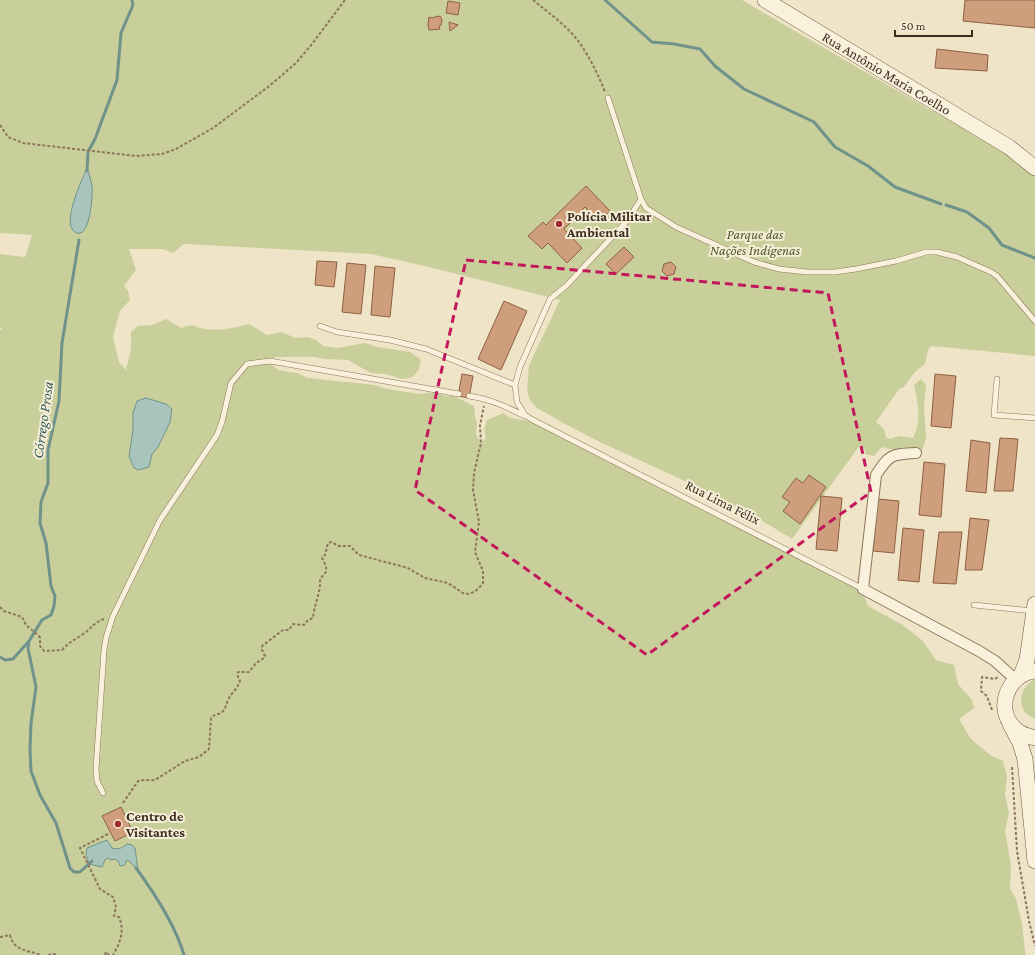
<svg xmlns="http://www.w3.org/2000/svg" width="1035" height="955" viewBox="0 0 1035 955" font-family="'Crimson Pro',serif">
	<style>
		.green { fill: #c9cf9b }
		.water { fill: #a9c4bc; stroke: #6f938a }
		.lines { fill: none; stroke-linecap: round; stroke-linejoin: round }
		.stream { stroke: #6f938a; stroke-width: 3 }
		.building { fill: #cf9f7d; stroke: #8d5f41 }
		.lane-casing { stroke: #8d765c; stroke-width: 6 }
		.street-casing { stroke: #8d765c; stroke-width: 12 }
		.secondary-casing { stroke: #6f573f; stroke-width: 16 }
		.path { stroke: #8d765c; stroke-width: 2; stroke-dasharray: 3 2; stroke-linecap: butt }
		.lane { stroke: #faf1dc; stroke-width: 5 }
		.street { stroke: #faf1dc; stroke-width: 10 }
		.secondary { stroke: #faf1dc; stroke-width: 15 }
		.marked { fill: none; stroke: #c2185b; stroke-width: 3; stroke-dasharray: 8 5; stroke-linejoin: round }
		.poi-dot { fill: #9e2a2b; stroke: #f7eed8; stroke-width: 1.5 }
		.labels { text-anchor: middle; stroke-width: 4; stroke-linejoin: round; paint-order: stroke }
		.street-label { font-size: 14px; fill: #3d2e20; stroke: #f7eed8 }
		.poi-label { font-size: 14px; font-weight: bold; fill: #3d2e20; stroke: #f7eed8; text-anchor: start }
		.park-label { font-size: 14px; font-style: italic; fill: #4d5a26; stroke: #f7eed8 }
		.water-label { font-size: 15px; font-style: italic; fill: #2f5d5a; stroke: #f7eed8 }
	</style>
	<rect width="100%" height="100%" fill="#f0e4c8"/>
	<path class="green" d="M0 0H742L934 112 1008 152 1035 174V356L931 346 928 350 925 364 915 372 903 388H900L876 422 884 429 886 437 890 439 899 436 913 438C922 421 918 403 914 385L921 379 926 385 924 407 926 439 922 451 904 447 899 451 882 447 874 456 865 454V450L860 445 792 539 754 516 689 483 600 442 565 424 537 408 530 400 527 391 529 365 560 300 429 267 371 254 184 244 173 253 163 249H129L136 270 124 286 128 291 130 300 120 311 113 337 119 362 126 370 131 349V332L138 326 152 325 166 319 181 328C196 323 192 327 205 329 220 331 235 328 249 324L267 335 282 332 295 338 308 337 316 340 323 346 338 348 365 343 377 347 410 352 421 360 419 369 413 377 402 379 385 374 371 373 348 360 325 359 314 357H276L268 361 278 370 297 373 308 378 375 385 388 389 419 394 435 392 445 396H454L474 406 475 417 477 422 476 434 481 443 486 438 484 429 487 420 503 413 510 418 531 421 862 590 868 606 903 625 923 641 936 660 954 665 958 684 972 700 974 708 959 719 971 739 990 755 1003 761 1007 776 1005 794 1009 813 1005 831 1011 865 1010 888 1016 899 1022 923 1025 952 1026 955H0V330L2 329 0 327V254L25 257 32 235 0 233Z
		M1035 679V719C1015 711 1018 688 1035 679Z"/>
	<path class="water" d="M87 168C89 174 91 180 92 186 93 194 90 242 75 232 61 224 82 179 87 168Z
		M146 398 166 404 172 409 170 422 158 447 152 454 149 467 138 470 134 468 129 456 133 430V413L137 401Z
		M107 840 112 848C118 850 122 848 127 844L132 845 135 848 138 870 128 860 126 861 125 865 120 866 118 861 114 859 111 860 108 858 105 860 102 867 89 864 86 854 87 848Z"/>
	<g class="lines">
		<path class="stream" d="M605 0 652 42 674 44 700 49 715 66 744 89 814 122 835 147 868 166 895 187 941 204
			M87 171 88 152 95 139 117 80 121 33 133 5 132 0
			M946 205 967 212 989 228 1002 245 1035 258
			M29 641 28 648 36 687 31 723 30 749 31 771 40 795 56 823 70 868 74 872H80L92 861
			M0 657 5 660 13 659 29 641 42 620 51 615 54 606 55 596 51 586 46 543 40 523 41 502 48 483V450L59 401 62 343 79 240
			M136 868C155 894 175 924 184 955"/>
	</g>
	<path class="building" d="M965 0H1035V28L963 21Z
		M448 1 460 3 458 15 446 13Z
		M438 16 441 17 442 21 441 25 439 26 440 29 429 30 428 24 429 17 432 18Z
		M449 22 458 25 450 31Z
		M937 49 988 55 987 71 935 68Z
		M586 186 610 211 599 222 585 207 582 210 584 212 576 220 575 218 564 229 582 248 567 263 548 243 542 249 528 236 543 222 546 225Z
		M624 247 634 257 616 274 606 264Z
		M317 261 337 262 334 287 315 285Z
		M671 262 676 267 674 274 667 276 662 271 664 264Z
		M347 263 366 265 361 314 342 312Z
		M375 266 395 268 390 317 371 315Z
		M504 301 527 311 501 370 478 359Z
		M462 374 473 376 469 398 458 396Z
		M935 374 956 376 951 428 931 426Z
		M1000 438 1018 439 1013 491H994Z
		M971 440 990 443 986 493 966 491Z
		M924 462 945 464 941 517 919 515Z
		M809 475 826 487 800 524 783 511 790 502 782 497 796 478 803 483Z
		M821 496 842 498 837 551 816 549Z
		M878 499 899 501 894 553 873 551Z
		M970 518 989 520 982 570H965Z
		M903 528 924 530 919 582 898 580Z
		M939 532H962L956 584 933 583Z
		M121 807 133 832 115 841 102 816Z"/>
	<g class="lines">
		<defs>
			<path id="lane" d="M608 98 641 199 627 221 566 286 550 299 520 367 515 385 517 402 525 415 531 419 863 589
				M641 199 646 208 676 227 754 262 779 269 807 272H835L856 269 896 261 926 252H937L957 257 991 272 997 276 1035 321
				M320 326 337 332 390 340 426 349 515 385
				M997 379 994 415 1035 418
				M469 396C490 399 507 407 525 416
				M974 605 1033 611
				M103 793 97 781 96 769 104 650 106 638 113 616 160 520 217 435 222 422 231 383 247 364 270 361 459 394"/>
			<path id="street" d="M916 453C891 454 889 455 876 475L863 589 979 651 995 661 1015 679"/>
			<g id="secondary">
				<path id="s1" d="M765 0 1009 147 1035 168"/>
				<path d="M1035 671C1006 674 993 713 1018 731 1023 735 1029 736 1035 738"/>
				<path d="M1021 675 1027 660 1035 604"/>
				<path d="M1010 724 1020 743 1025 759 1035 861"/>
			</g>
		</defs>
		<use href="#lane" class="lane-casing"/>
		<use href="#street" class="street-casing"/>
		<use href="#secondary" class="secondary-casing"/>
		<path class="path" d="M533 0C549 13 567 26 579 42 590 58 598 74 605 92
			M0 125 8 137 23 143 136 156 162 154 176 149 213 128 268 87 296 63 312 44 345 0
			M0 607 4 611 22 617 26 625 39 636 40 638V646L44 651 62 650C70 641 75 640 83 634 92 628 93 623 104 619
			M992 710 987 696 981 691 982 677 995 679 998 677
			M1012 767 1017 851 1029 921 1035 946
			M123 803 138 781C144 779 149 781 155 780L185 761 199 757 209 749 211 718C214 714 218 715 222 712 226 709 226 704 228 700 231 693 237 690 240 681L237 674 238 672H249L256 663 264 658 265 656 262 650V646L283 630H289L293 624 304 625 307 621 313 618C314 605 321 592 320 579L326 572V566L322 558 325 555 328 543 331 542 339 546H350L359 555 408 568 425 578 448 583 463 593 468 594 474 592 479 588 483 583V571L475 552 479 522 473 490 474 473 481 443 480 425 484 406
			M108 834 80 848 100 889 113 897 116 907 114 916 119 917C125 931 120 943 113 955
			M0 937 10 935C14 951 27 950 41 955
			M48 955 54 954 57 955
			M105 955 106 952 109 955"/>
		<use href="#lane" class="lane"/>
		<use href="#street" class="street"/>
		<use href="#secondary" class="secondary"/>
	</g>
	<path class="marked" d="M466 260 828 293 871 492 647 655 415 490Z"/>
	<g class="poi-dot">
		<circle cx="559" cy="224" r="4"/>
		<circle cx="118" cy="824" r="4"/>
	</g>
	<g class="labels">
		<g class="street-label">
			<text dy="5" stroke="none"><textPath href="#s1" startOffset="142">Rua Antônio Maria Coelho</textPath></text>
			<text transform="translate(723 502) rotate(27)" y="5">Rua Lima Félix</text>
		</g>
		<g class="poi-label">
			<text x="567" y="221">Polícia Militar<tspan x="567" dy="16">Ambiental</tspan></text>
			<text x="126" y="821">Centro de<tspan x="126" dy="16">Visitantes</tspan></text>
		</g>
		<g class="park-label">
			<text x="755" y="239">Parque das<tspan x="755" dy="16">Nações Indígenas</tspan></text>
		</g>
		<g class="water-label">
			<text transform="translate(43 420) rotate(-82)" y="5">Córrego Prosa</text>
		</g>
	</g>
	<path d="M895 30v6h77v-6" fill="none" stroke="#3d2e20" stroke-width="2"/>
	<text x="901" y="30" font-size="12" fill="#3d2e20" stroke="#f7eed8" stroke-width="3" paint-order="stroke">50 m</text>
</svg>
